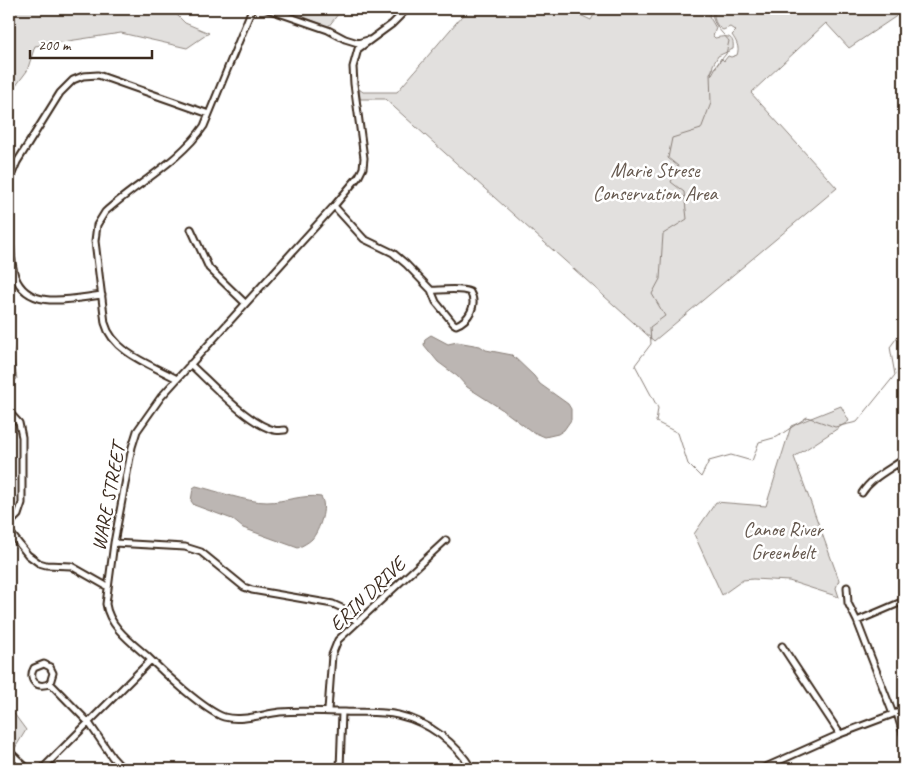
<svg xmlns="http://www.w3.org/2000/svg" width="913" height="778" viewBox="0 0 913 778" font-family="Caveat,sans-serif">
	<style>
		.green { fill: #e2e0de; stroke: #8e857e }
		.water { fill: #bcb6b3; stroke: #887e77 }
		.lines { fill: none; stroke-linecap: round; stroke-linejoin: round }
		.stream { stroke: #887e77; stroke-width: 1 }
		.minor-casing { stroke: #3b2a1e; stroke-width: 9 }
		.minor { stroke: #fff; stroke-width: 5 }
		.labels { text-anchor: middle; stroke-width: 5; stroke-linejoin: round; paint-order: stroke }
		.park-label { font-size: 20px; fill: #65584e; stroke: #fff }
		.street-label { font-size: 20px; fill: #3b2a1e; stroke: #fff }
	</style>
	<rect width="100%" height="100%" fill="#fff"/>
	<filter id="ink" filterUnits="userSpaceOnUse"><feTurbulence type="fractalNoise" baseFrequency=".02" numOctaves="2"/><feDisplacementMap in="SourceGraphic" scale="10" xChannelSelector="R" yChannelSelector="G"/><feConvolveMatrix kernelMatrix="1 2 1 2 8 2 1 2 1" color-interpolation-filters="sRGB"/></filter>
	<g filter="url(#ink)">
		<path class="green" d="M9 9H171L185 23 209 33 187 48 121 33 35 46 27 71 9 95Z
			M309 9H342L328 27 302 16Z
			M468 9H567L591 20 597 9H711L709 16 716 28 713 36 715 38C725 36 735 34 733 49L718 56 713 65 711 76 721 58 724 61 728 56 731 57 737 55C740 47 736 41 732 35L736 31 730 27 723 30C716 27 712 17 715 10L904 9V11L849 48 826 23 751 93 837 188 654 341 385 99H360L359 89 363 92H397Z
			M9 331 17 379 9 382Z
			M841 406 849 421 794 457 839 580 836 588 839 597 789 581 753 579 743 580 722 595 694 534 716 502 766 506 791 426Z
			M9 707 26 730 15 748 9 741Z"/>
		<path class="water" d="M431 335 448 344 457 342 480 346 486 350 512 355 534 376 540 384 568 404 571 409V420L564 430 558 434 545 437 531 431 503 410 467 387 457 376 438 362 424 345 425 339Z
			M196 486C218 491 245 502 267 502 285 502 303 494 321 497 328 507 319 531 312 539 308 543 303 545 298 548L243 528 232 519 194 505 191 501 193 488Z"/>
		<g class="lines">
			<path class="stream" d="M714 9C708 21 722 32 729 41L726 54 710 73 711 103 701 129 672 138 668 158 678 166 671 182 684 192 687 219 663 234 660 279 652 294 665 316 650 327 651 344 635 365 658 408 656 422 678 433 688 464 701 477 709 461 731 455 752 461 759 442 777 437 807 417 835 427 857 422 895 375 890 347 904 328"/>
			<defs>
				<path id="minor" d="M267 9 328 30 345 39 358 43 368 40
					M407 9 392 24 358 49 353 67 354 84 364 158 363 168 359 176 334 206 161 397 137 431 132 447 114 543 106 604C109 626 131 642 147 656 163 672 205 711 224 717 241 722 263 714 280 712 302 710 323 712 345 712 362 713 381 711 398 715 429 722 456 743 472 769
					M9 181 17 162 60 93 73 80 83 76 98 75 209 114
					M334 206 364 239 393 253 406 264 431 290 436 302 453 323 456 325C469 320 478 305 470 292 458 287 444 291 431 290
					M9 226C11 242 10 261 15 276 28 312 74 298 102 295
					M191 229 209 268 245 303
					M190 364C210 382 248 424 274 430 277 431 282 430 285 430
					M177 379C152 365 113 353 105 323L95 241 97 225 105 212C136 184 180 161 204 126L252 9
					M9 412 19 423 22 437V503L18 515 9 524
					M899 463 904 476
					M862 493C872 477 889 470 904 459
					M9 531 28 555 39 563 46 565 71 566 108 587
					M114 543 185 547 201 552 244 587 252 590 333 604 344 609 357 622
					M847 587 848 603 857 621 893 714
					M857 621 904 601
					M782 646 840 734
					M50 683C38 690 27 680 34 668L44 664 50 667 53 673 50 683 89 723 112 757 123 769
					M328 710 332 655 338 640 446 540
					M897 713 904 737
					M9 751 28 769
					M42 769 151 660
					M340 769 342 712
					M761 769 840 734 904 710"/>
			</defs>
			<use href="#minor" class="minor-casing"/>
			<use href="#minor" class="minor"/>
		</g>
	</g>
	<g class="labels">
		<g class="park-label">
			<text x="655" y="177">Marie Strese<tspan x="655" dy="23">Conservation Area</tspan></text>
			<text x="783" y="536">Canoe River<tspan x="783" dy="23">Greenbelt</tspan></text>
		</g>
		<g class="street-label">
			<text transform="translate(108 497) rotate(-79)" y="7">WARE STREET</text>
			<text transform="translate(367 594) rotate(-44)" y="7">ERIN DRIVE</text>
		</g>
	</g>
	<rect width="913" height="778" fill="none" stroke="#fff" stroke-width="30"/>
	<rect x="15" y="15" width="883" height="748" fill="none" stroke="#3b2a1e" stroke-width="2" filter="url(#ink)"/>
	<path d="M30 50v8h122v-8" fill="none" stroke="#3b2a1e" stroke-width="2.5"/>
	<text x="38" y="50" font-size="15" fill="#3b2a1e" stroke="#ffffff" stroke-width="4" paint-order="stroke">200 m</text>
</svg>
